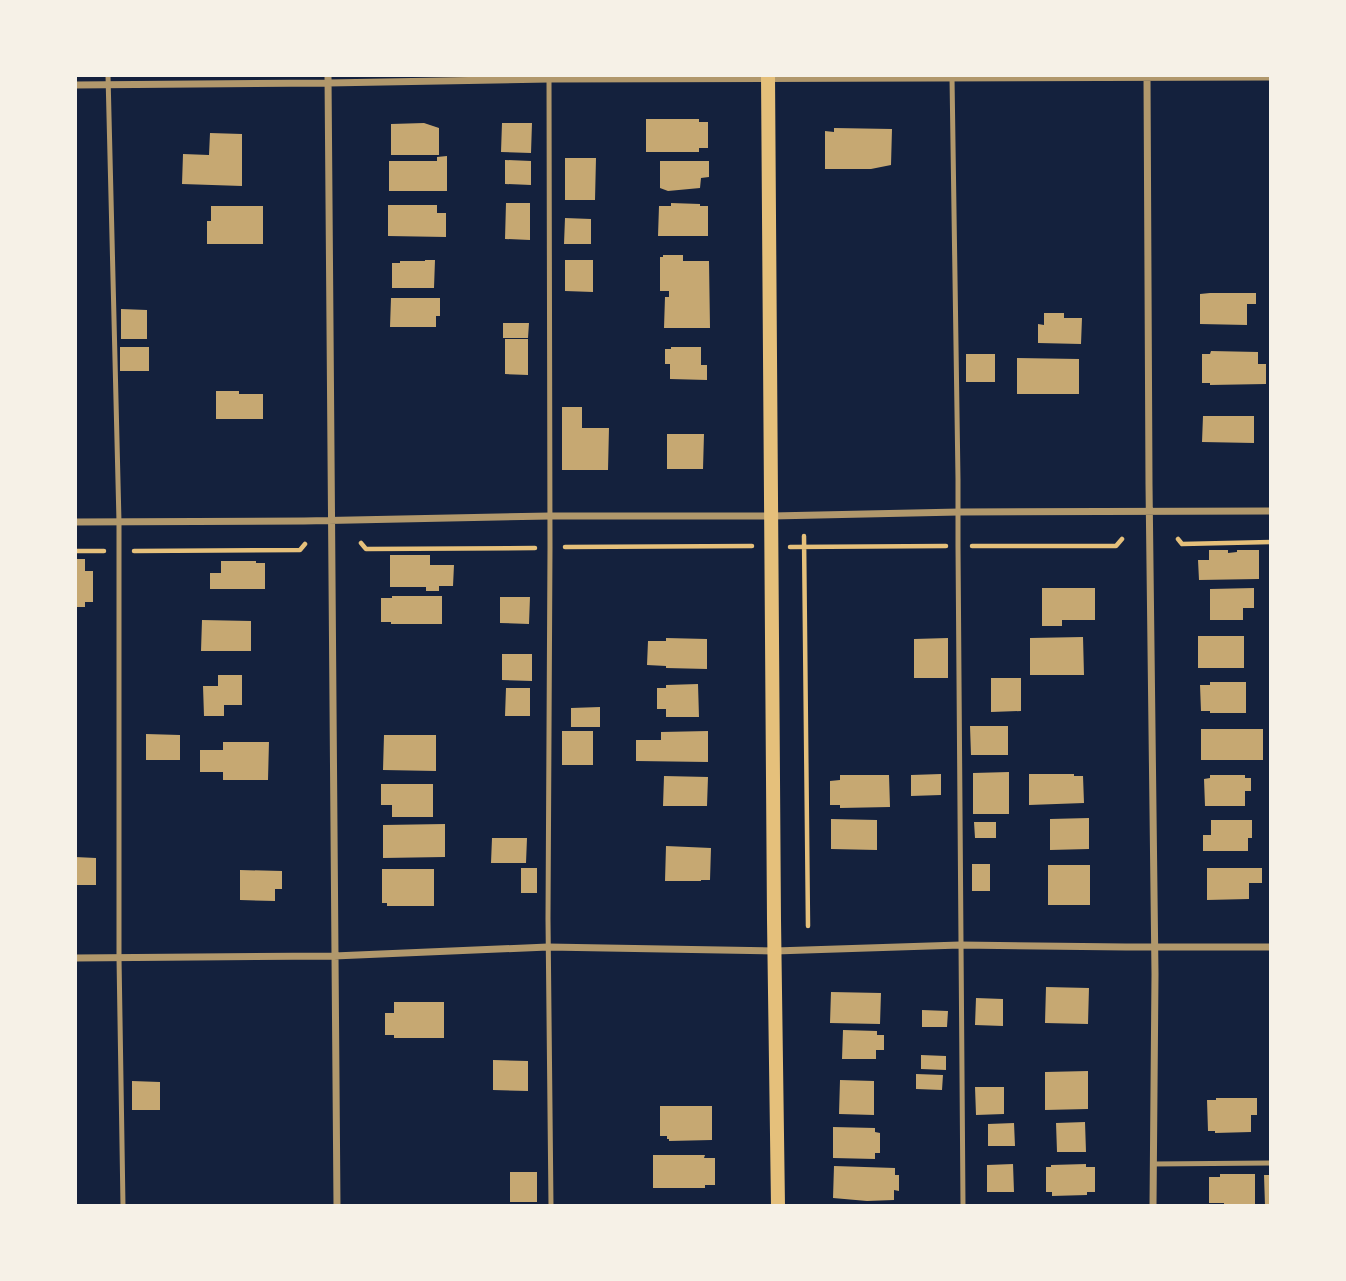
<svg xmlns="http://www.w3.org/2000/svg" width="1346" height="1281" viewBox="0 0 1346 1281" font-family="'Roboto Serif',serif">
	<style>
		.building { fill: #c6a872 }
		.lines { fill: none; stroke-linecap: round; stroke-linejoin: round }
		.path { stroke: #e5c07b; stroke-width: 4.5 }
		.service { stroke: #b1986c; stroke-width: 5 }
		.minor { stroke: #b1986c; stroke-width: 7 }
		.secondary { stroke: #e5c07b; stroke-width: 14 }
	</style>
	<rect width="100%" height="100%" fill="#14213d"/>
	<path class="building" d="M646 119H699V122H708V148H699V152H646Z
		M424 123 439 128V155H391V124Z
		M502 123H532L531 153 501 152Z
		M834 128 892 129 891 165 871 169H825V131L834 132Z
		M210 133 242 134V186L182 184 183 154 209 155Z
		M447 156V191H389V161H437V157Z
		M565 158H596L595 200H565Z
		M505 160 531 161V185L505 184Z
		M660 161H709V177L701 178 700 188 668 191 660 188Z
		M506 203H530V240L505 239Z
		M671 203 700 204V206H708V236H658L659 206H671Z
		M388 205H437V213H446V237L388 236Z
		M211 206H263V244H207V221H211Z
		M565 218 591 219V244H564Z
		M663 255H683V261H709L710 328H664L665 297H669V291H660V257H663Z
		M425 260H435L434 288H392V263H400V261H425Z
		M565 260H593V292L565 291Z
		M1210 293H1256V304H1247V325L1200 324V294Z
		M391 298H440V316H436V327H390Z
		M121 309 147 310V339H121Z
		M1044 313H1064V318H1082L1081 344 1038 343V324L1044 325Z
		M503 323H529L528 338H503Z
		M505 339H528V375L505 374Z
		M120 347H149V371H120Z
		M671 347H701V365H707V380L670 379V364H665V349H671Z
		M1211 351 1258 352V364H1266V384L1210 385V383H1202V354H1210Z
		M966 354H995V382H966Z
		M1017 358 1079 359V394H1017Z
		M216 391H239V394H263V419H216Z
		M562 407H582V428H609L608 470H562Z
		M1203 416H1254V443L1202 442Z
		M667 434H704L703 469H667Z
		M1209 550H1228V553L1237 552V550H1259V579L1199 580 1198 560H1209Z
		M390 555H430V565H454L453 586H439V591H426V587H390Z
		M75 559H85V571H93V602H85V607H75Z
		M221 561H256V563H265V589H210V573H221Z
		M1042 588H1095V620H1062V626H1042Z
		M1254 588V608H1243V620H1210V589Z
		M392 596H442V624H391V622H381V598H392Z
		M500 597H530L529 624 500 623Z
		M202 620 251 621V651H201Z
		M1198 636H1244V668H1198Z
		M1083 637 1084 675H1030V638Z
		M666 638 707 639V669L666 668V666L647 665 648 641H666Z
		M948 638V678H914V639Z
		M502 654H532V681L502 680Z
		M218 675H242V705H224V716H204L203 686H218Z
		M991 678H1021V711L991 712Z
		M1210 682H1246V713H1210V711H1201L1200 685H1210Z
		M698 684 699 717H666V709H657V688H666V685Z
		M506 688H530V716H505Z
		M600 707V727H571V708Z
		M970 726H1008V755H971Z
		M1201 729H1263V760H1201Z
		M562 731H593V765H562Z
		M708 731V762L636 761V740H661V732Z
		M146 734 180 735V760H146Z
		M384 735H436V771L383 770Z
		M223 742H269L268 780H223V772H200V750H223Z
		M1009 772V814H973V773Z
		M941 774V795L911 796V775Z
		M1029 774H1074V776H1083L1084 803 1029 805Z
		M840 775H889L890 807 840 808V805H830V781L840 780Z
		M1210 775H1245V778H1251V791H1245V806H1205L1204 779 1210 778Z
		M664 776 708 777 707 806H663Z
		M381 784H433V817H392V805H381Z
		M1089 818V849L1050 850V819Z
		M831 819 877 820V850L831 849Z
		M1211 820H1252V838H1248V851H1203V835H1211Z
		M974 822H996V838H975Z
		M445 824V857L383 858V825Z
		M492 838H527L526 863H491Z
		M666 846 711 848 710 880H701V881H665Z
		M75 857 96 858V885H75Z
		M972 864H990V891H972Z
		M1048 865H1090V905H1048Z
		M521 868H537V893H521Z
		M1207 868H1262V883H1249V899L1207 900Z
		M382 869H434V906H387V903H382Z
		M240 870 282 871V889H275V901L240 900Z
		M1046 987 1089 988 1088 1024 1045 1023Z
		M831 992 881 993 880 1024 830 1023Z
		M976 998 1003 999V1026L975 1025Z
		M394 1002H444V1038H394V1035H385V1013H394Z
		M922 1010 948 1011 947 1027H922Z
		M843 1030 877 1031V1035H884V1050H876V1059H842Z
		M921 1055 946 1056V1070L921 1069Z
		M493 1060 528 1061V1091L493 1090Z
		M1088 1071V1109L1045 1110V1072Z
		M916 1074 943 1075 942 1090 916 1089Z
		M840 1080 874 1081V1115L839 1114Z
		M132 1081 160 1082V1110H132Z
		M975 1087H1004V1114L976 1115Z
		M1216 1098H1257V1115H1251V1132L1215 1133V1131H1208L1207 1100H1216Z
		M660 1106H712V1140L669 1141V1139H667V1136H660Z
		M1085 1122 1086 1152H1057L1056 1123Z
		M1014 1123 1015 1146H988V1124Z
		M833 1127 875 1128V1132L880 1133V1153H875V1159L833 1158Z
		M653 1155H705L704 1158H715V1185H705V1188H653Z
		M1013 1164 1014 1192H987V1165Z
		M1086 1164V1167H1095V1192H1087V1195L1052 1196V1192H1046V1167H1051V1165Z
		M834 1166 895 1168V1175H899V1191L894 1190V1200L867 1201 833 1198Z
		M510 1172H537V1202H510Z
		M1220 1174H1255V1206H1224V1203H1209V1177H1220Z
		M1264 1175H1271V1206H1265Z"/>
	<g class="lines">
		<path class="path" d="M804 536 808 926
			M1178 539 1182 544 1271 542
			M361 543 366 549 535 548
			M972 546H1116L1122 539
			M565 547 752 546
			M790 547 946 546
			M75 551H104
			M134 551 300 550 305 544"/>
		<path class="service" d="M108 75 119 522V957L123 1206
			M549 75 550 547 548 919 551 1206
			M952 77 958 479V546L963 1206
			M1153 1164 1271 1163"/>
		<path class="minor" d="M328 75 337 1206
			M1147 76 1149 484 1155 974 1153 1206
			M75 85 328 83 549 79 1271 77
			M75 522 304 521 550 516H772L959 512 1271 511
			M75 958 334 956 548 947 775 951 960 945 1126 947H1271"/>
		<path class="secondary" d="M768 75 774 920 778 1206"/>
	</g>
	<rect width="1346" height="1281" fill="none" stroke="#f6f1e7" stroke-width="154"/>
</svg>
